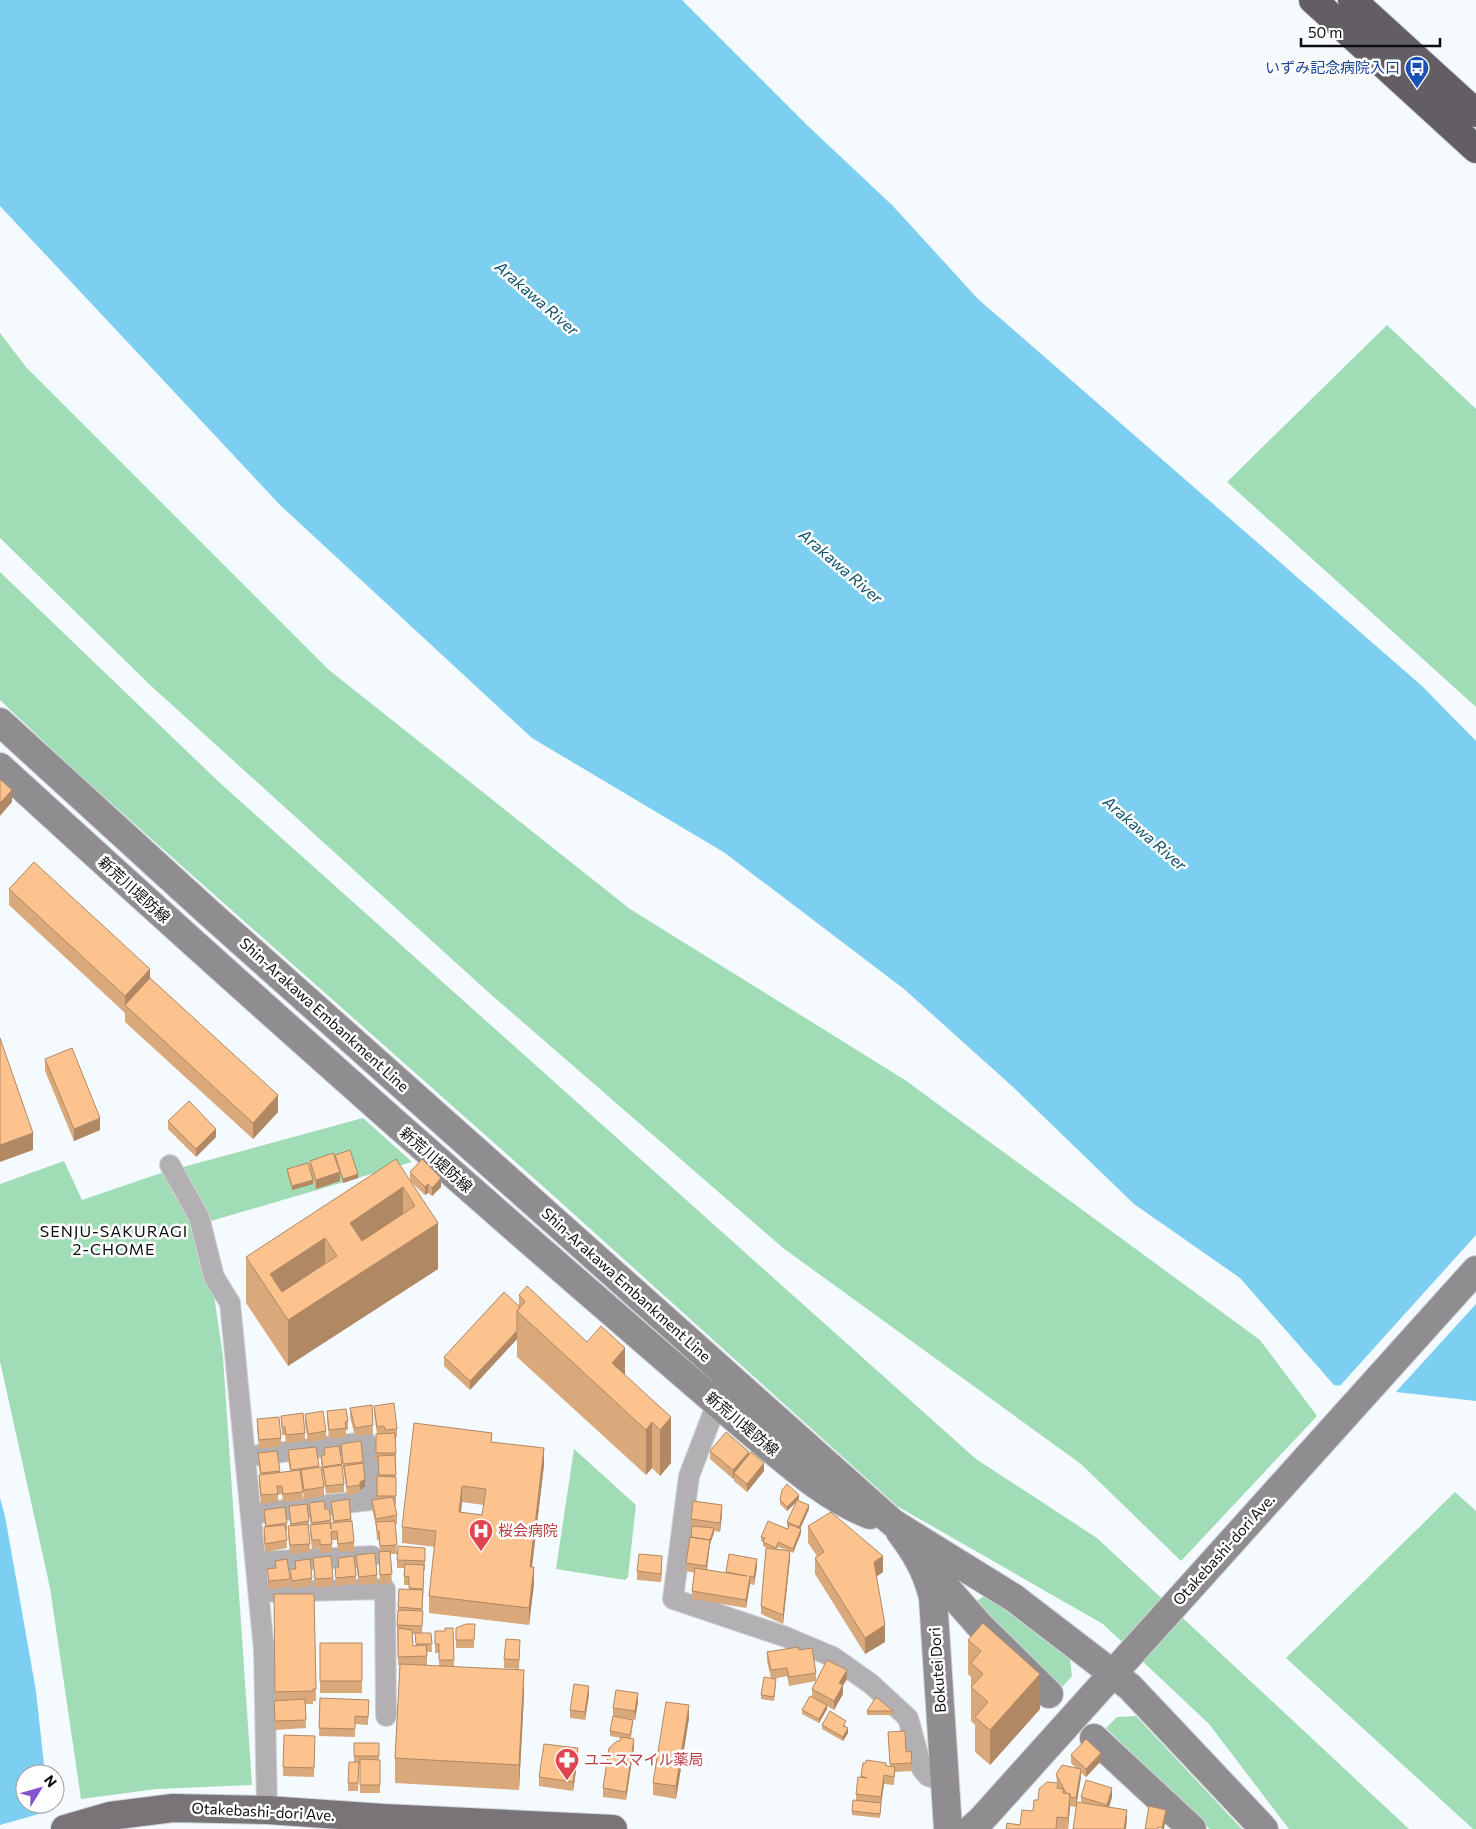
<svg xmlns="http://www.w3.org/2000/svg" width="1476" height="1829" viewBox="0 0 1476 1829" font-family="Commissioner,'Noto Sans JP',sans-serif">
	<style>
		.green { fill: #a0ddb6 }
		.water { fill: #7ccff1 }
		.pier { fill: #f5faff }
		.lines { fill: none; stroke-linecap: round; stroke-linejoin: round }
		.minor-casing { stroke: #d0d4d9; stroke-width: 22 }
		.secondary-casing { stroke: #d0d4d9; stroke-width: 30 }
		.primary-casing { stroke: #d0d4d9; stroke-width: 30 }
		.motorway-casing { stroke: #d0d4d9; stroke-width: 30 }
		.minor { stroke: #b3b0b3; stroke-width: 20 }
		.secondary { stroke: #908d90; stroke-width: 28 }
		.primary { stroke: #787478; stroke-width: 28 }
		.motorway { stroke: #635e63; stroke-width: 28 }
		.wall { fill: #d9a87b; fill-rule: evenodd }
		.shaded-wall { fill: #b08864 }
		.building { fill: #fcc38f; stroke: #b08864; fill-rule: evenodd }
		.labels { text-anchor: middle; stroke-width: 5; stroke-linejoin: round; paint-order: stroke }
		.transit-label { font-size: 15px; fill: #164399; stroke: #fff; text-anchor: end }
		.street-label { font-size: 15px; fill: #0b0d0f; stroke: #fff }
		.health-label { font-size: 15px; fill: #be3a42; stroke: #fff; text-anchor: start }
		.water-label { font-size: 16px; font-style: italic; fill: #0a5269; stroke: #fff }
		.neighbourhood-label { font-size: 16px; letter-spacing: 1px; fill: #0b0d0f; stroke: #fff }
	</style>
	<rect width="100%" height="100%" fill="#f5faff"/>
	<path class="green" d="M1387 325 1476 409V707L1227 482Z
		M0 333 26 367 329 670 630 909 905 1080 1260 1340 1317 1416 1181 1561 1081 1464 783 1248 487 991 149 684 0 538Z
		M0 572 220 783 976 1459 1097 1538 1409 1829H1289L1209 1724 1103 1624 897 1506 555 1197 76 772 0 700Z
		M363 1118 412 1162 194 1226 214 1295 223 1357 252 1785 157 1789 81 1799 50 1588 0 1361V1184L64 1161 82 1200 161 1173Z
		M574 1449 636 1505 628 1577 625 1580 556 1569Z
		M1455 1492 1476 1511V1829H1473L1286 1658Z
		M985 1595 1070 1658 1072 1676 1058 1692 977 1601Z
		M1136 1716 1242 1829H1210L1106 1728 1117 1717Z"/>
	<path class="water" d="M0 0H682L808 126 893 206 978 299 1422 686 1476 741V1401L1334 1385 1240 1278 1134 1204 1013 1087 904 989 725 853 532 738 280 505 0 206Z
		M0 1498 5 1516 36 1691 45 1774H25V1804H48L55 1829H0Z"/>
	<path class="pier" d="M1476 1235V1304L1394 1394 1338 1388Z
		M53 1810 58 1829H0V1825Z"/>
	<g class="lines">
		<defs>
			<path id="minor" d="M170 1165 199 1217 214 1277 230 1303 264 1650 267 1810
				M717 1403 689 1476 673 1599 786 1637 833 1657 871 1684 908 1718 922 1769 928 1776 945 1782
				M250 1456 366 1442 371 1500 258 1513
				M256 1562 372 1556
				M260 1592 385 1589 386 1716"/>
			<path id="secondary" d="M0 722 208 912 893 1523 1014 1598 1130 1687 1264 1829
				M0 767C203 953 408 1136 616 1316 662 1356 707 1395 752 1433 788 1463 826 1498 870 1515
				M900 1532C916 1553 927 1572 933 1598L948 1829
				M927 1566 979 1625 1049 1694
				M1094 1738 1192 1829
				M971 1829 982 1819 1476 1270"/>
			<path id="primary" d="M65 1829 110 1816 173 1808 267 1810 383 1818 613 1829"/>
			<path id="motorway" d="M1313 0 1476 149
				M1352 0 1476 113"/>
		</defs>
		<use href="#minor" class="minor-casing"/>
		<use href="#secondary" class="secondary-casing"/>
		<use href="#primary" class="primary-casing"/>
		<use href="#motorway" class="motorway-casing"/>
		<use href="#minor" class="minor"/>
		<use href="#secondary" class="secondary"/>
		<use href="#primary" class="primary"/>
		<use href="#motorway" class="motorway"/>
	</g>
	<path class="wall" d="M9 889 150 978 278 1112 253 1139 125 1022V1013L9 905Z
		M45 1059 100 1130 74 1141 45 1071Z
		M168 1121 216 1137 196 1157 168 1129Z
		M335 1155 358 1178 343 1183 340 1173V1181L316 1189 310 1169V1161L335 1158Z
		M287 1169 313 1184 292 1190 287 1173Z
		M410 1172 441 1187 432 1196 428 1193 425 1195 410 1181 438 1269 288 1366 246 1303V1257L410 1180Z
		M519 1295 587 1342 671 1417V1463L660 1476 652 1468 646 1475 517 1357V1339L470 1390 444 1366V1357L519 1306Z
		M372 1405 373 1434 355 1436 350 1417V1408Z
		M374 1406 397 1429V1437H396V1505H395L397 1515V1524H395L397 1554H390L392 1583 380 1584 379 1560V1552H380L379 1540H377L376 1527 372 1508V1500L377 1499V1476L379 1477 378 1461H376V1434H377L374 1414Z
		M327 1411 348 1421V1430H346V1437L329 1439 327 1420Z
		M305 1414 326 1431V1439L308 1442 305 1423Z
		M281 1416 305 1433V1441L286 1443 285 1435H282Z
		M257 1419 281 1438V1446L259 1449 257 1428Z
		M361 1441 365 1487 360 1490V1493L347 1495 341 1452V1444Z
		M492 1442 544 1465 532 1567 534 1584 529 1625 429 1613V1596L435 1547 402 1543V1527ZM462 1502 484 1505 482 1515 461 1512Z
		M339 1446 344 1484V1492L326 1494 323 1475 321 1464V1455H324V1448Z
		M316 1447 319 1467 324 1487V1496L304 1499 301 1477 303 1500 283 1502 282 1494 278 1495V1502L261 1504 259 1483V1475H260L258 1461V1453L277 1451 280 1472 290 1471 288 1459V1450Z
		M710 1451 749 1455 764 1471 747 1492 734 1481V1478L733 1479 710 1459Z
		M349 1499 354 1542V1551L338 1552 337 1540H332V1552L320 1553V1548L312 1549 310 1533 311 1525 309 1511V1503L325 1509 331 1520V1525L333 1523 331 1510V1502Z
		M799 1499 798 1500 809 1509 800 1529 801 1533 793 1553 790 1551V1559L783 1624 761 1614V1606L767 1548 763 1546V1542L761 1541V1537L785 1528 788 1529V1527L787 1526V1522L797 1501 787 1511 780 1504V1500ZM778 1547 787 1550 777 1549Z
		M289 1506 309 1521V1530L310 1552 290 1554 288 1535V1526H290Z
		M264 1510 287 1523V1531L286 1532 287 1548 265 1552 264 1535V1527H265Z
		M722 1514 720 1532 714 1531 710 1544 707 1570 726 1573 729 1554 757 1567 754 1585 750 1584 746 1608 692 1599V1591L695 1573 686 1571V1563L692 1528H691V1519Z
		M808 1526 883 1572 876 1577 885 1642 865 1654 815 1574V1558L817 1556 808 1543Z
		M356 1555 377 1575V1584L359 1585 356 1564Z
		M425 1556V1570H424L422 1633H431L432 1652H427V1665H420L439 1666V1653H435V1631H445L453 1628 454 1667 524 1695 519 1790 395 1783V1758L400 1665H398L397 1625 399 1589 409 1590V1585H404V1568H397V1560ZM413 1634H415L416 1645 413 1646Z
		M313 1558 333 1578V1586L315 1588Z
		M338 1558 356 1576V1584L336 1586 335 1567H338Z
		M275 1561 290 1579V1587L269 1589 267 1569 275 1568Z
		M295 1561 312 1578V1586L292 1589 290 1578V1569H295Z
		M662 1564 661 1582 637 1580V1571Z
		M274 1594H314L316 1701H313V1704H305L306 1728 275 1730 274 1709V1701H275Z
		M983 1623 1040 1709 990 1765 975 1752V1725L971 1721V1677L968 1674V1640Z
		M475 1624 474 1648H456V1628Z
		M320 1643H362V1693H320Z
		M520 1648 519 1669 504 1668V1659Z
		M799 1650 816 1673V1681L789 1686 787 1676 773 1679 776 1683 774 1701 761 1699V1695L771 1678 767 1661V1652Z
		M847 1679 843 1685V1694L834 1710 827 1706V1709L819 1723 802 1714V1710L812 1697V1689Z
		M589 1695 585 1720 570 1718V1710Z
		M320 1698 369 1700 368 1725 355 1724V1737L319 1736Z
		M638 1702 635 1720 613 1716 633 1724 631 1738 634 1747 626 1800 603 1797V1788L620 1741 621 1738 610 1736V1731L613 1716V1708Z
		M867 1711H893V1715H867Z
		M689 1718 676 1799 653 1795V1783Z
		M822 1725H846L845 1727 848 1733 843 1741 822 1729Z
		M888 1732 906 1752 912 1763V1771L895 1772 894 1785 884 1784 881 1805 880 1818 852 1815V1811L856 1800V1794L861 1777 863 1763 890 1766Z
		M284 1735 315 1736 314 1777 283 1776Z
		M354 1743H379V1760H380V1793H360V1764H359L358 1791H348V1783L354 1762Z
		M1071 1755 1101 1761 1086 1777 1081 1773V1777L1076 1807 1070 1806 1068 1829H1006L1020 1825 1033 1811 1038 1800 1057 1783 1056 1774 1076 1768 1071 1763Z
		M578 1757 573 1791 539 1786V1777Z
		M1081 1797H1112L1109 1807 1127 1819 1081 1802Z"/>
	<path class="shaded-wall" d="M12 790V802L0 816V803Z
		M150 969V985L125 1005V1013V996Z
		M278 1095V1112L253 1139V1123Z
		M100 1118V1130L74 1141V1129Z
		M216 1129V1137L196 1157V1149Z
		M33 1133V1150L0 1162V1145Z
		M340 1172V1181L316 1189V1180Z
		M358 1174V1178L343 1183V1179Z
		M441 1178V1187L432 1196V1188Z
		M313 1180V1184L292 1190V1186Z
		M428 1184V1193L425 1195V1187Z
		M403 1187V1233L350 1268V1223Z
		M438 1223V1269L288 1366V1320Z
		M325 1238V1284L270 1294V1274Z
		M517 1331V1339L470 1390V1381Z
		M625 1348V1394L612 1363Z
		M671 1417V1463L660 1476V1430Z
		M652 1422V1468L646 1475V1430Z
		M544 1448V1465L530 1583V1567Z
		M749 1452V1460L734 1473V1478L733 1479V1470Z
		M764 1463V1471L747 1492V1484Z
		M365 1479V1487L360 1490V1482Z
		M462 1486V1502L459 1528V1512Z
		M799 1495V1499L787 1511V1507Z
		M722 1505V1514L720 1532V1523Z
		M809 1505V1509L799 1531V1527Z
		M714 1528V1533L710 1544 706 1574V1566L710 1542Z
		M801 1529V1533L793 1553V1549Z
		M790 1551V1559L783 1624V1615Z
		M662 1556V1564L661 1582V1574Z
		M883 1556V1572L874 1578V1562Z
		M757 1559V1567L754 1585V1577Z
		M534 1567V1584L529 1625V1608Z
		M750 1576V1584L746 1608V1600Z
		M885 1625V1642L865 1654V1638Z
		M524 1670V1695L519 1790V1765Z
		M847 1670V1679L839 1692V1683Z
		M1040 1674V1709L990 1765V1730Z
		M843 1685V1694L834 1710V1701Z
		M589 1686V1695L585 1720V1712Z
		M638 1693V1702L635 1720V1711Z
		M689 1705V1718L676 1799V1786Z
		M827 1705V1709L819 1723V1719Z
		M848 1728V1733L843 1741V1737Z
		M634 1739V1747L626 1800V1792Z
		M578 1748V1757L573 1791V1782Z
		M1101 1753V1761L1086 1777V1769Z
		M1081 1769V1777L1076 1807V1798Z
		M884 1775V1784L881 1805 880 1818 881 1797Z
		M1112 1788V1797L1107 1814V1805Z
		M1070 1794V1807L1068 1829V1818Z
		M1127 1810V1819L1126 1829H1124Z
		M1166 1810V1818L1164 1829H1162Z"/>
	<path class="building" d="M0 779 12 790 0 803Z
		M34 862 150 969 125 996 9 889Z
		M150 978 278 1095 253 1123 125 1005Z
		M0 1038 33 1133 0 1145Z
		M72 1048 100 1118 74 1129 45 1059Z
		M189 1101 216 1129 196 1149 168 1121Z
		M350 1150 358 1174 343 1179 335 1155Z
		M333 1153 340 1172 316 1180 310 1161Z
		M396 1159 438 1223 288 1320 246 1257ZM403 1187 415 1206 362 1241 350 1223ZM325 1238 337 1256 282 1292 270 1274Z
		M422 1159 441 1178 432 1188 428 1184 425 1187 410 1172Z
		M308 1163 313 1180 292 1186 287 1169Z
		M527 1286 587 1342 601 1326 625 1348 612 1363 671 1417 660 1430 652 1422 646 1430 517 1311 525 1302 519 1295Z
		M504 1292 519 1306V1309L517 1311V1331L470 1381 444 1357Z
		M394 1403 397 1429 385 1430 384 1426 377 1427 374 1406Z
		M372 1405 373 1425 355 1428 350 1408Z
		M346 1409 348 1421 345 1422 346 1428 329 1430 327 1411Z
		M323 1411 326 1431 308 1434 305 1414Z
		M303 1413 305 1433 286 1435 285 1427H282L281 1416Z
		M279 1417 281 1438 259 1440 257 1419Z
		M414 1423 492 1433 491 1442 544 1448 530 1567H534L529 1608 429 1596 436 1531 402 1527ZM462 1486 486 1489 482 1515 459 1512Z
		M726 1432 749 1452 733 1470 710 1451Z
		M395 1433 396 1453H376V1434Z
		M361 1441 363 1462 343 1464 341 1444Z
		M339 1446 342 1464 323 1467 321 1455H325L324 1448Z
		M316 1447 319 1466 291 1470 288 1450Z
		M277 1451 280 1471 261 1473 258 1453Z
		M751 1452 764 1463 747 1484 734 1473Z
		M395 1455 396 1475H379L378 1456Z
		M363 1463 365 1479 360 1482V1485L347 1487 344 1466Z
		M342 1465 344 1484 326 1486 323 1468Z
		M321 1467 324 1487 304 1490 301 1470Z
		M300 1470 303 1492 283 1494 282 1486H277L278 1494 261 1495 259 1475Z
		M377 1476 396 1477V1496H377Z
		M787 1484 799 1495 787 1507 780 1500 782 1490Z
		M393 1497 397 1515 376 1519 372 1500Z
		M349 1499 351 1519 334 1521 331 1502Z
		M797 1500 809 1505 799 1527 787 1522Z
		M324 1501 325 1509H329L331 1520 312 1523 309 1503Z
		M693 1501 722 1505 720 1523 691 1519Z
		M307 1504 309 1521 291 1524 289 1506Z
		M285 1507 287 1523 266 1526 264 1510Z
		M831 1512 883 1556 874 1562 885 1625 865 1638 815 1558 824 1552 808 1526Z
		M352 1521 354 1542 338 1544 337 1531 331 1532 332 1544 320 1545V1540H312L310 1525 330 1523 331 1529V1523Z
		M395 1521 397 1545 380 1546 379 1531H377L376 1522Z
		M768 1521 785 1528 788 1529 789 1524 801 1529 793 1549 778 1542 776 1548 763 1542 765 1538 761 1537Z
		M308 1524 310 1544 290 1545 288 1526Z
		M285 1525 287 1540 265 1544 264 1527Z
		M692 1526 714 1528 710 1540 691 1537Z
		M690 1537 710 1540 706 1566 686 1563Z
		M398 1546 425 1548V1561L397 1560Z
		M766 1548 790 1551 783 1615 761 1606Z
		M390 1551 392 1574 380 1575 379 1552Z
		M375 1553 377 1575 359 1577 356 1555Z
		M639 1554 662 1556 661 1574 637 1571Z
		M729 1554 757 1559 754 1577 750 1576 746 1600 692 1591 695 1568 747 1576 726 1572Z
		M331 1556 333 1578 315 1579 313 1558Z
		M354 1556 356 1576 336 1578 335 1567H339L338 1558Z
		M287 1559 290 1579 269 1581 267 1569 276 1568 275 1561Z
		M310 1559 312 1578 292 1581 290 1569H296L295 1561Z
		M405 1564 424 1565 423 1589 409 1588V1577L404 1576Z
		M399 1589 423 1590 422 1609 398 1607Z
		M274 1594H314L316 1689H313V1691L275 1692Z
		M398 1610 423 1611 422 1626 397 1625Z
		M983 1623 1040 1674 990 1730 975 1717 988 1702 971 1687 983 1674 971 1663 981 1651 968 1640Z
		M466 1624H475L474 1640H456V1628Z
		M398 1628 412 1630 413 1646 426 1645 427 1656 398 1657Z
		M445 1628H453L454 1660H439V1644H435V1631H445Z
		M415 1633H431L432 1644H416Z
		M506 1639 520 1640 519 1660 504 1659Z
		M320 1643H362V1681H320Z
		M798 1647 799 1650 812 1648 816 1673 789 1677 787 1668 771 1670 767 1652Z
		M827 1660 847 1670 839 1683 843 1685 834 1701 812 1689Z
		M400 1664 524 1670 519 1765 395 1758Z
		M764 1677 776 1679 774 1697 761 1695Z
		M574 1684 589 1686 585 1712 570 1710Z
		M616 1690 638 1693 635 1711 613 1708Z
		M810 1696 827 1705 819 1719 802 1710Z
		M876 1697 893 1711H867Z
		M320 1698 369 1700 368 1717 355 1716V1729L319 1728Z
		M305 1699 306 1720 275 1721 274 1701Z
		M666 1702 689 1705 676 1786 653 1783Z
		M830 1711 846 1721 843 1726 848 1728 843 1737 822 1725Z
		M613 1716 633 1720 630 1735 610 1731Z
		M905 1731 906 1752 911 1751 912 1763 890 1764 888 1732Z
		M284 1735 315 1736 314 1768 283 1767Z
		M621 1737 634 1739 626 1792 603 1788 609 1748 617 1741H620Z
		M1086 1739 1101 1753 1086 1769 1071 1755Z
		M354 1743H379V1756H354Z
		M544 1744 578 1748 573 1782 539 1777Z
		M360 1759 380 1760V1785H360Z
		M866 1760 886 1763V1766L895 1767 894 1777 884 1775 881 1797 856 1794 858 1777 867 1778 861 1776 863 1763H866Z
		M349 1762H359L358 1783H348Z
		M1062 1765 1081 1769 1076 1798 1070 1797V1794L1066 1793 1056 1774Z
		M1086 1780 1112 1788 1107 1805 1081 1797Z
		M1047 1782 1058 1783 1057 1788 1063 1789V1793L1070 1794 1068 1818 1057 1817 1056 1829H1006L1007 1823 1020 1825 1022 1810 1033 1811 1034 1800H1038L1039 1789Z
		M853 1800 881 1803 880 1814 852 1811Z
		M1077 1802 1127 1810 1124 1829H1073Z
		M1149 1806 1166 1810 1162 1828 1158 1827V1829H1145Z"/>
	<defs>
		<symbol id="bus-pin" viewBox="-11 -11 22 30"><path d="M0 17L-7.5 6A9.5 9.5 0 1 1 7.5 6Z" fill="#1a4fb4" stroke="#fff"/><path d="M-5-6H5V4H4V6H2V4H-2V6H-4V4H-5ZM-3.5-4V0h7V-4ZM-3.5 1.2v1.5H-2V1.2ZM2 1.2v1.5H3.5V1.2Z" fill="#fff"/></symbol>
		<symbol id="hospital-pin" viewBox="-11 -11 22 30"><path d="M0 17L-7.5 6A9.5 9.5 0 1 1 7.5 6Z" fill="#e0444e" stroke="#fff"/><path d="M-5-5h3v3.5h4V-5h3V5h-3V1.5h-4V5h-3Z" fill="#fff"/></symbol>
		<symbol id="pharmacy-pin" viewBox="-11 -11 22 30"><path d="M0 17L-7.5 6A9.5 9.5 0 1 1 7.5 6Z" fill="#e0444e" stroke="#fff"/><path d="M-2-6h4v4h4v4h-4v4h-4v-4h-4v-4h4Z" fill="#fff"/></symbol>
	</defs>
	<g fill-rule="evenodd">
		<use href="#bus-pin" x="1403" y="54" width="28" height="38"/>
		<use href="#hospital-pin" x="467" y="1517" width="28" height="38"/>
		<use href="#pharmacy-pin" x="553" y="1746" width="28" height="38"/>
	</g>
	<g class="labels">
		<g class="transit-label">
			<text x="1400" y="73">いずみ記念病院入口</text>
		</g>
		<g class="street-label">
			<text transform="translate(134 890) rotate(42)" y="5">新荒川堤防線</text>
			<text transform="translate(324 1015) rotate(42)" y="5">Shin-Arakawa Embankment Line</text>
			<text transform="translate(436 1160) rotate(41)" y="5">新荒川堤防線</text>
			<text transform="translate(626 1285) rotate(42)" y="5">Shin-Arakawa Embankment Line</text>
			<text transform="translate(742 1424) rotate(40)" y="5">新荒川堤防線</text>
			<text transform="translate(1224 1550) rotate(-48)" y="5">Otakebashi-dori Ave.</text>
			<text transform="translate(938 1670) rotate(-94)" y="5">Bokutei Dori</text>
			<text transform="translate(263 1812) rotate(3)" y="5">Otakebashi-dori Ave.</text>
		</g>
		<g class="health-label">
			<text x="498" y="1536">桜会病院</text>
			<text x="584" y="1765">ユニスマイル薬局</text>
		</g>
		<g class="water-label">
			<text transform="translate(537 298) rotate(41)" y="6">Arakawa River</text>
			<text transform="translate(841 566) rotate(41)" y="6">Arakawa River</text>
			<text transform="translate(1145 833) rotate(41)" y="6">Arakawa River</text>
		</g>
		<g class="neighbourhood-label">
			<text x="114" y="1237">SENJU-SAKURAGI<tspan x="114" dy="18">2-CHOME</tspan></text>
		</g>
	</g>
	<g transform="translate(40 1789) rotate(53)"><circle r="24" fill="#ffffff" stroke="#9d9e9f"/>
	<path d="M0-4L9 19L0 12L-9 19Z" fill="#8554cd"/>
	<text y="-8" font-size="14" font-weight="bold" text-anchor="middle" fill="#0b0d0f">N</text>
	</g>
	<path d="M1301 38v8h139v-8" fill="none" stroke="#0b0d0f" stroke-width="2.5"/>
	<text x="1308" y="38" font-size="15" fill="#0b0d0f" stroke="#ffffff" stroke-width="4" paint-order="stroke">50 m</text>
</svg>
